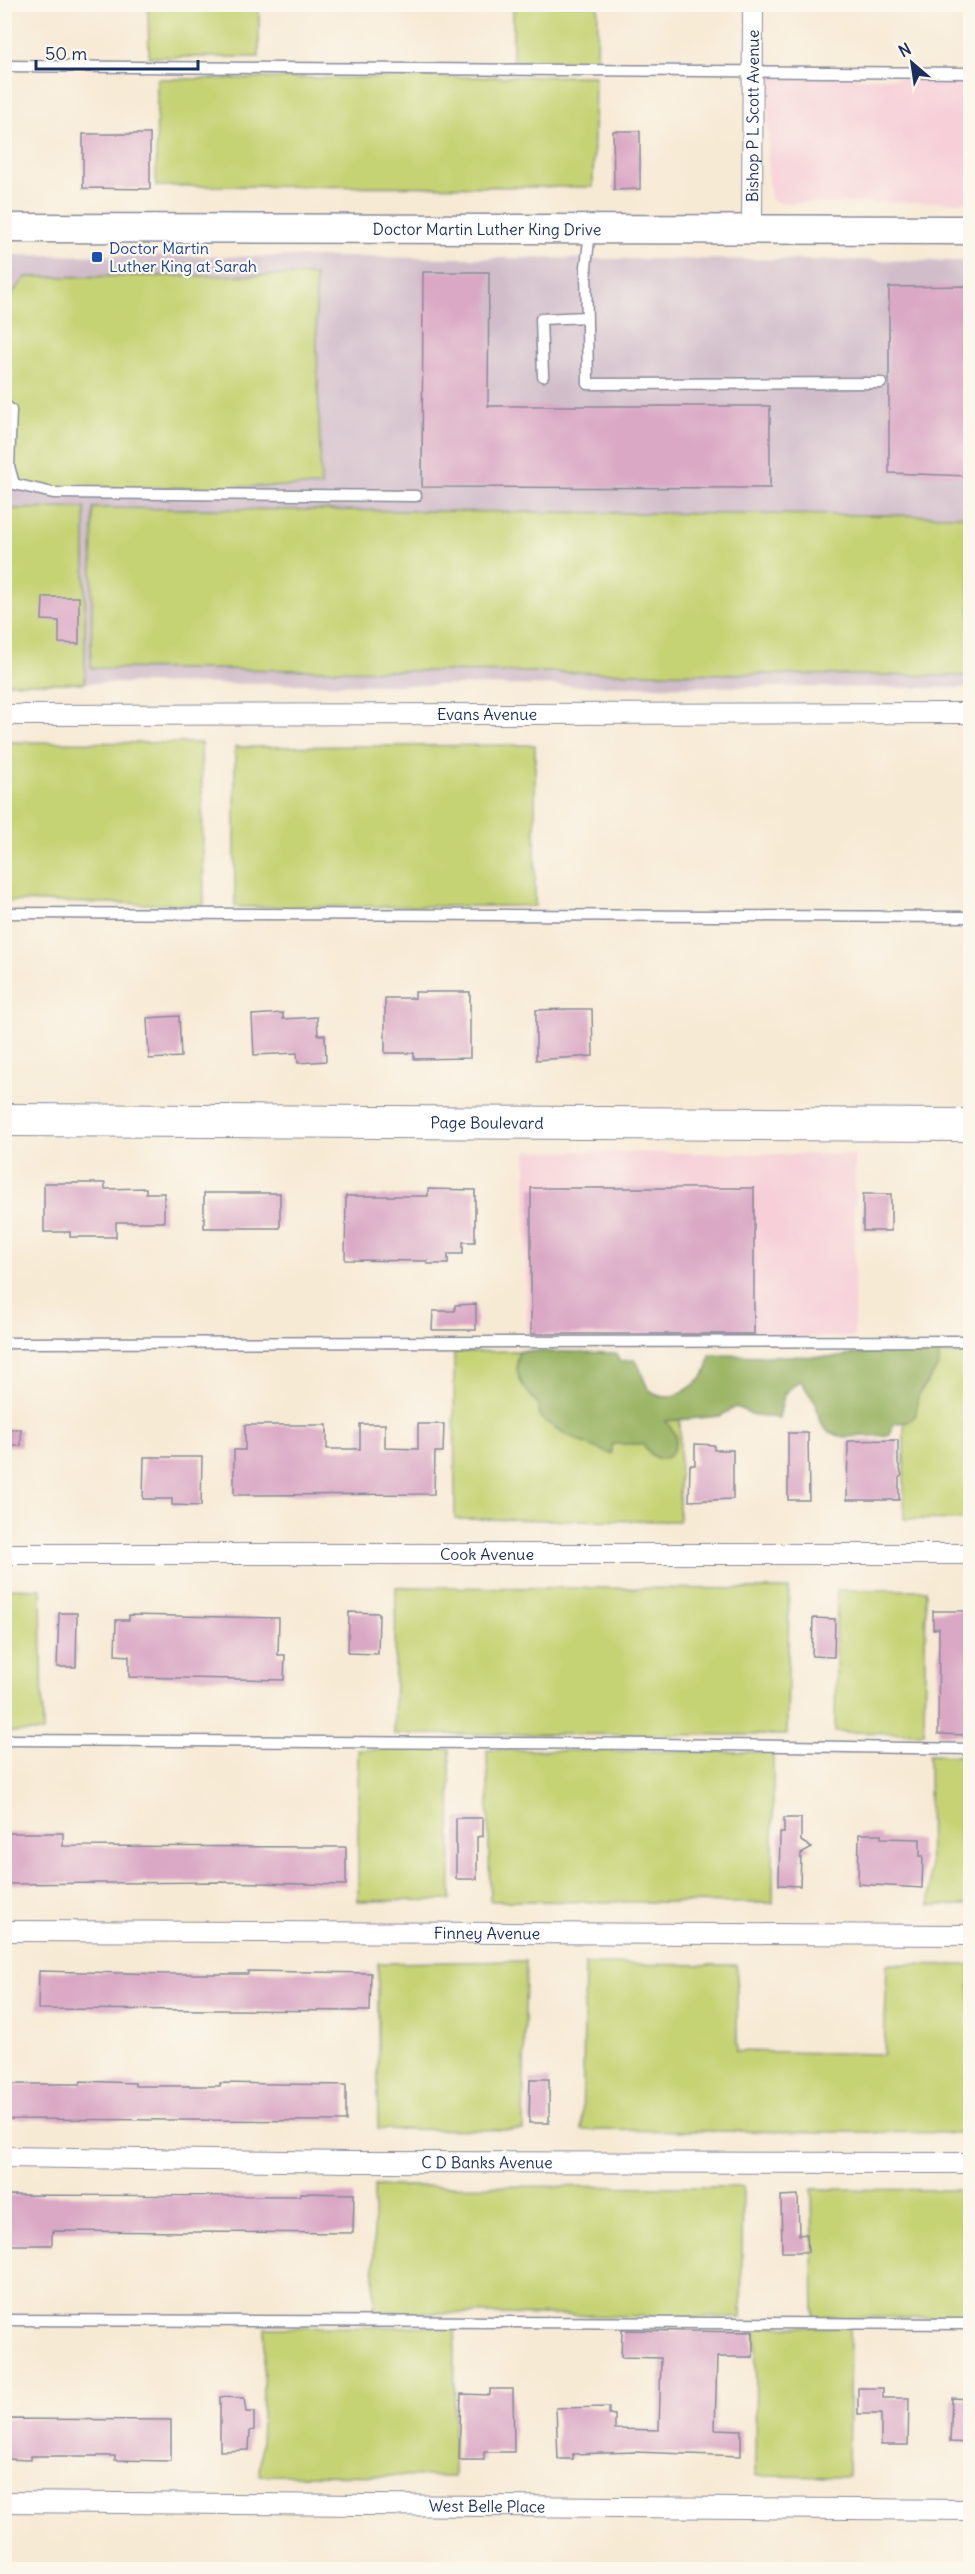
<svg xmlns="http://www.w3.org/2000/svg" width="975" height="2574" viewBox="0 0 975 2574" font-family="Delius,sans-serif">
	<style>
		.built { fill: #f6cfd8 }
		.industrial { fill: #d1bdca }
		.green { fill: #c6d375; stroke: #70816a; stroke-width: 1.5 }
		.forest { fill: #9cb566; stroke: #5c7262; stroke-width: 1.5 }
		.building { fill: #daa8c5 }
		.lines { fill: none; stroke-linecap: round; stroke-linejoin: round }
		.lane-casing { stroke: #898c9a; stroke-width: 13 }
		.street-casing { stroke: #898c9a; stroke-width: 22 }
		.secondary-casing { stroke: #898c9a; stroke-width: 31 }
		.primary-casing { stroke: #898c9a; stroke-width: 34 }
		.lane { stroke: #fff; stroke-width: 10 }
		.street { stroke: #fff; stroke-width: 20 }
		.secondary { stroke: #fff; stroke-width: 28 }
		.primary { stroke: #fff; stroke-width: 32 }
		.transit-dot { fill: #1a4fb4; stroke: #fbf7ec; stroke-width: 2 }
		.labels { text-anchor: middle; stroke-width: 4.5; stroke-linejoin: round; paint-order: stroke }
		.street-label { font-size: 16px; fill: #1b2f5e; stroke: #fbf7ec }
		.transit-label { font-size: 16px; fill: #164399; stroke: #fbf7ec; text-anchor: start }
	</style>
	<rect width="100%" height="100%" fill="#fbf7ec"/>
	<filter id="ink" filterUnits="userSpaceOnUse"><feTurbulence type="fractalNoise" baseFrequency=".0167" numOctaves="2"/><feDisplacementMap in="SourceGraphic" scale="12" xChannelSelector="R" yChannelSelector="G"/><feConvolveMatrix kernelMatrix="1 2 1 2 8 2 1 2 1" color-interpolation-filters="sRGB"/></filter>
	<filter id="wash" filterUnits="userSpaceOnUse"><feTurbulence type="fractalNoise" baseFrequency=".008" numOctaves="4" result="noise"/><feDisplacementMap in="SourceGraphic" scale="24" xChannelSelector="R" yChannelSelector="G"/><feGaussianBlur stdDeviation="1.35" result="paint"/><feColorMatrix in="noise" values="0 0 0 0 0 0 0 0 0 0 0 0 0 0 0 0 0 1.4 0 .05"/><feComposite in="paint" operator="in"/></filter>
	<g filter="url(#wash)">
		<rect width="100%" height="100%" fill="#f7ead5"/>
		<path class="built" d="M769 77 970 79V202L781 203 772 200 768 181Z
			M526 1151 855 1155 854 1337 527 1338Z"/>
		<path class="industrial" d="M4 255 970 261V688L85 683V509H5Z"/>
		<path class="green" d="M148 5H259V57H149Z
			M513 5H598L597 62 513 61Z
			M595 76 593 187 156 186 157 79Z
			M315 275 321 486 5 489V302L26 277Z
			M85 508V683H5L4 509Z
			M93 508 970 516V676L91 668Z
			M5 742 201 743 204 905 5 901Z
			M535 745V906L235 907V747Z
			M519 1351 680 1417 679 1521 455 1519 454 1352Z
			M904 1354H970V1520L904 1519Z
			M396 1587 789 1589 787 1735 394 1734Z
			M5 1588 41 1589 43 1732H5Z
			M837 1590H926L924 1733 835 1732Z
			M450 1749 451 1900 358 1901V1750Z
			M487 1750 773 1752V1903L490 1901Z
			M929 1755 970 1756V1905H930Z
			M526 1961 523 2130 378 2129V1963Z
			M585 1964 737 1965V2051L884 2054 887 1964 970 1965V2133L582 2130Z
			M374 2186 743 2187 741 2318 374 2312Z
			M812 2189 970 2190V2317L814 2318Z
			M455 2326 454 2476 260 2475 265 2328Z
			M756 2326 850 2327 848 2477 755 2476Z"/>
		<path class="forest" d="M519 1351 616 1353 619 1361 634 1360C644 1369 641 1380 649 1389 665 1408 694 1388 705 1373 708 1369 709 1361 710 1355L839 1357 859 1353 939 1354V1365L918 1396 916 1415 908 1422 894 1423 890 1435 842 1437 827 1431 820 1422 816 1404 800 1380 784 1394 779 1418 756 1416 736 1407 720 1416 666 1421 676 1436C674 1463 657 1467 643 1444H612V1454C592 1448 550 1429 538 1414L539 1405C523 1388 512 1375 519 1351Z"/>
		<g id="blocks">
			<path class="building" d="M613 131H640V189L614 190Z
				M83 134H150V189L83 188Z
				M423 272H489L488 406H770V488L422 487Z
				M970 286V476L889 473V287Z
				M43 597H79V644L59 643V621L42 620Z
				M415 992H470V1058L414 1059V1053H385V998H415Z
				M568 1009H592L593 1056 536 1060V1010Z
				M283 1013V1019L317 1017 318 1035H325L326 1061 298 1063 297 1053 254 1055 252 1015Z
				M179 1016 181 1057 149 1059 147 1018Z
				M44 1183H105V1189L146 1188V1193H164V1222H116V1237H70V1232H44Z
				M531 1188H754V1334H531Z
				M428 1189 475 1190V1242H463V1254H448V1264H427V1261L345 1260 346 1196H428Z
				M204 1193H280V1228H204Z
				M863 1194H891V1231H863Z
				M476 1304V1330H432L433 1311H455V1305Z
				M360 1424H385V1448L418 1449V1424H444L443 1452H435L434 1494 234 1495V1450H245V1425H327V1449H360Z
				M4 1429H21V1446H4Z
				M788 1433H808L809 1500H788Z
				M898 1440V1463L902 1475 899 1478V1500H847L848 1441Z
				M695 1444 714 1445V1450H733V1499L689 1501 690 1465H695Z
				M144 1457H202L201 1506 172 1505V1499H143Z
				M933 1611H970V1735L938 1734 939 1628 933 1629Z
				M349 1612 379 1613 378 1654 348 1653Z
				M59 1613H77L76 1667H57Z
				M129 1615 279 1618 278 1655H285L284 1680 129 1677V1656L115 1655 116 1620H129Z
				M813 1618 835 1619 834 1657 812 1656Z
				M456 1818H483V1836L477 1837V1879H456Z
				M784 1818H801V1841L812 1848 801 1854 800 1886 779 1885 780 1833H784Z
				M4 1833H63V1846L346 1847V1885L220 1882 4 1884Z
				M859 1834H881V1838L920 1839V1856H923L922 1888 858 1884Z
				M39 1971 166 1974H248V1971L371 1973 370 2011 38 2009Z
				M530 2079H549V2123H529Z
				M81 2081 135 2083V2086H220V2083L346 2085V2121L4 2119V2084H80Z
				M300 2193 354 2194 353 2233 52 2231V2245H4V2195L300 2196Z
				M798 2195 799 2235 807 2234 808 2252H782L781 2196Z
				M622 2330 753 2332V2357H717L715 2429 741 2430V2456L634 2452 573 2454V2459H558L556 2408 609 2407V2414L615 2415V2429L659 2430 661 2358 621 2357Z
				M858 2388H883V2398H909L908 2445H881V2414H858Z
				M490 2389H513L514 2452H484V2460H459L461 2394 490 2395Z
				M220 2397 244 2398 246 2412H254V2430L250 2431 249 2450 220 2451Z
				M952 2398 970 2399V2443L950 2442Z
				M4 2419 171 2420V2461L115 2460V2456H31V2460L4 2459Z"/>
		</g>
	</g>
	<g filter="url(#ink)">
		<use href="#blocks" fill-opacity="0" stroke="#898c9a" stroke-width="1.5"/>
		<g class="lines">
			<defs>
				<path id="lane" d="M4 66 970 73
					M590 231 586 267 588 384 881 383
					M543 376 541 319 587 317
					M4 404 11 410 9 466 14 484 53 493 416 496
					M4 913 970 917
					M4 1343 970 1341
					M4 1740 656 1744 970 1749
					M4 2320 970 2324"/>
				<g id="street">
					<path id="s1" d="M752 228 753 4"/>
					<path id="s2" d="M4 715 970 713"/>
					<path id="s3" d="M4 1554H970"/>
					<path id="s4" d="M4 1931 970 1935"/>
					<path id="s5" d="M4 2157 351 2162 970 2163"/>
					<path id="s6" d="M4 2502 970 2510"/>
				</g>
				<g id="secondary">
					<path id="s7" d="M4 228 970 230"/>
				</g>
				<g id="primary">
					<path id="s8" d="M4 1120 970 1125"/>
				</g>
			</defs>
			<use href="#lane" class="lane-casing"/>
			<use href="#street" class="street-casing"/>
			<use href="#secondary" class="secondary-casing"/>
			<use href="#primary" class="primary-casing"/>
			<use href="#lane" class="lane"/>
			<use href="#street" class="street"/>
			<use href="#secondary" class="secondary"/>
			<use href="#primary" class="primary"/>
		</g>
	</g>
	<rect class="transit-dot" x="91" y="251" width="12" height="12" rx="3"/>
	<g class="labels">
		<g class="street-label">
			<text dy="6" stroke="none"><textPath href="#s1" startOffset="112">Bishop P L Scott Avenue</textPath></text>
			<text dy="6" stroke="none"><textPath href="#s7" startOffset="483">Doctor Martin Luther King Drive</textPath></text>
			<text dy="6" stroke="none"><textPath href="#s2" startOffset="483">Evans Avenue</textPath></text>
			<text dy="6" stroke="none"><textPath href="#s8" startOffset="483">Page Boulevard</textPath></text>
			<text dy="6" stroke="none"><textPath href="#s3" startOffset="483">Cook Avenue</textPath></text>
			<text dy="6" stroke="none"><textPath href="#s4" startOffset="483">Finney Avenue</textPath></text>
			<text dy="6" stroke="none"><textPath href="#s5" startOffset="483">C D Banks Avenue</textPath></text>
			<text dy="6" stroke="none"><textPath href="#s6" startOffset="483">West Belle Place</textPath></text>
		</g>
		<g class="transit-label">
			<text x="109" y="254">Doctor Martin<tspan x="109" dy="18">Luther King at Sarah</tspan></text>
		</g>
	</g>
	<rect width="975" height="2574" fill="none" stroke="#fbf7ec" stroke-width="24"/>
	<g transform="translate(912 63) rotate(331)" stroke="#fbf7ec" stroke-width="4.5" paint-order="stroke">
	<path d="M0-4.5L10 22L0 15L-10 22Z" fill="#1b2f5e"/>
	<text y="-9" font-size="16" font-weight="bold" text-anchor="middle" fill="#1b2f5e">N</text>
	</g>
	<path d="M36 60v9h162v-9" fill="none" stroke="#1b2f5e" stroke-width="3"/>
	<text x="45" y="60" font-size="18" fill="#1b2f5e" stroke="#fbf7ec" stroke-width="4.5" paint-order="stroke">50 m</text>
</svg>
